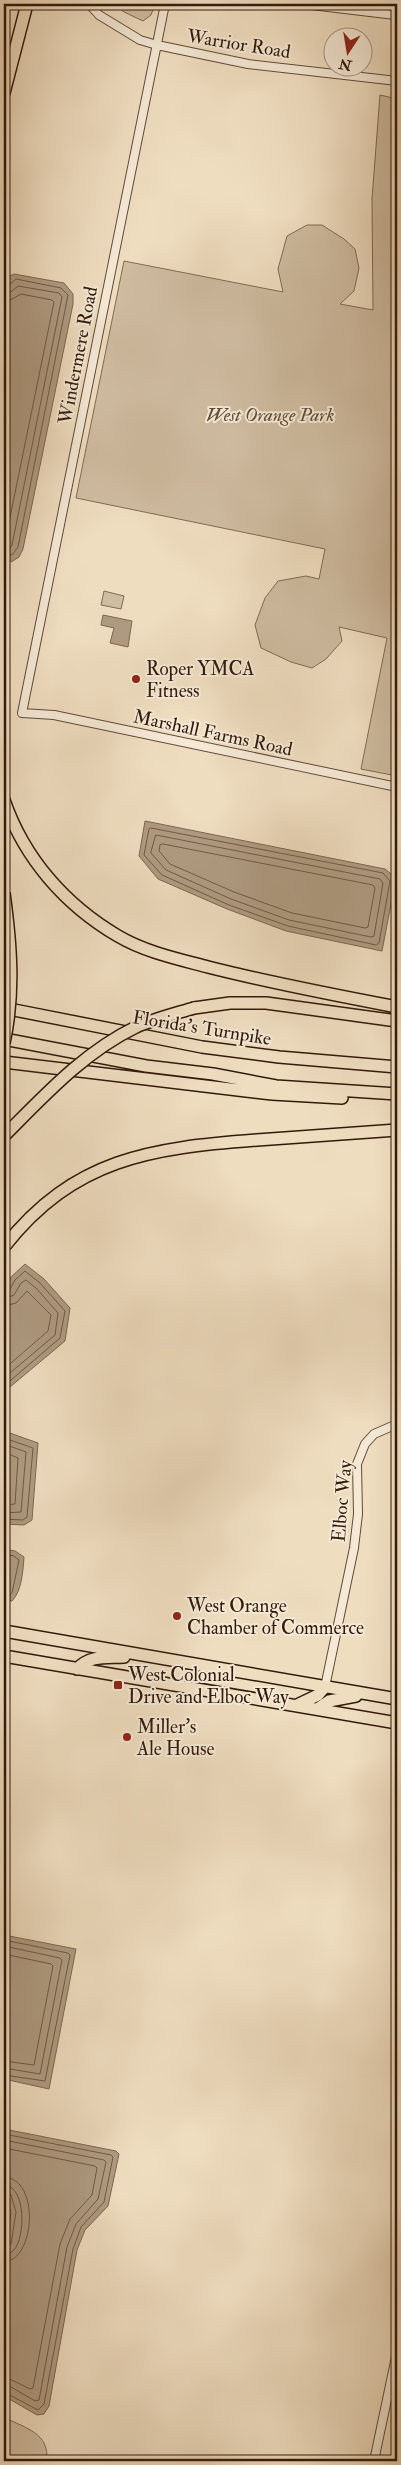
<svg xmlns="http://www.w3.org/2000/svg" width="401" height="2465" viewBox="0 0 401 2465" font-family="'IM FELL Double Pica',serif">
	<style>
		.green { fill: #cfbca1; stroke: #806b56 }
		.water { fill: #af9b82; stroke: #7d6752 }
		.lines { fill: none; stroke-linecap: round; stroke-linejoin: round }
		.shore { stroke: #705a46; stroke-width: 1 }
		.minor-casing { stroke: #614b38; stroke-width: 10 }
		.highway-casing { stroke: #321a0a; stroke-width: 14 }
		.minor { stroke: #f5e9d6; stroke-width: 8 }
		.highway { stroke: #efddc0; stroke-width: 11 }
		.highway-bridge-casing { stroke: #321a0a; stroke-width: 14; stroke-linecap: butt }
		.highway-bridge { stroke: #efddc0; stroke-width: 11 }
		.poi-dot { fill: #8f2418; stroke: #f5e9d6; stroke-width: 2 }
		.labels { text-anchor: middle; stroke-width: 4; stroke-linejoin: round; paint-order: stroke }
		.street-label { font-size: 19px; fill: #321a0a; stroke: #f5e9d6 }
		.park-label { font-size: 19px; font-style: italic; fill: #614b37; stroke: #f5e9d6 }
		.poi-label { font-size: 19px; fill: #321a0a; stroke: #f5e9d6; text-anchor: start }
	</style>
	<rect width="100%" height="100%" fill="#efddc0"/>
	<filter id="stains"><feTurbulence type="fractalNoise" baseFrequency=".004" numOctaves="4"/><feColorMatrix values="0 0 0 0 .2 0 0 0 0 .09 0 0 0 0 .02 0 0 0 .5 -.17"/></filter>
	<radialGradient id="worn" r=".72"><stop offset=".6" stop-color="#630" stop-opacity="0"/><stop offset="1" stop-color="#630" stop-opacity=".3"/></radialGradient>
	<path class="green" d="M114 4H155L151 15 143 21 124 12Z
		M380 95 397 99V294L393 314 397 315V776L361 769 387 638 339 627 342 641 326 659 312 668 291 662 261 648 255 625 265 598 278 581 306 576 319 579 325 549 76 498 124 261 283 292 278 269 287 236 307 225H322L344 239 355 249 359 268 354 291 340 304 373 310 372 199Z
		M104 591 124 596 121 609 101 605Z
		M4 2417C26 2429 49 2432 47 2461H4Z"/>
	<path class="water" d="M14 274 64 283 73 294V304L23 549 19 557 11 562 4 556V286L8 277Z
		M103 615 132 621 128 647 110 643 114 628 101 625Z
		M145 821 385 869 396 878 382 951 286 931 227 909 158 879 139 856Z
		M25 1264 44 1279 70 1308 65 1341 4 1392V1292L11 1277Z
		M7 1432 38 1443 32 1520 24 1525 4 1524V1435Z
		M4 1549 15 1551 24 1557C23 1570 22 1591 12 1601H4Z
		M4 1935 76 1949 49 2089 4 2079Z
		M4 2129 116 2151 119 2154 108 2206 85 2230 77 2250 49 2406 44 2414 37 2415 4 2396V2257L11 2212 4 2194Z"/>
	<g class="lines">
		<path class="shore" d="M4 287 8 286 16 279 61 288 68 295 18 547 12 555 4 553
			M4 293 11 292 18 286 59 293 62 297 12 545 10 548 4 547
			M4 301 12 299 21 294 52 300 54 302 6 537 4 539
			M151 828 383 873 390 881 379 943 376 945 288 926 229 905 162 875 144 855 149 829Z
			M156 835 380 879 383 883 374 936 371 937 289 920 231 899 166 870 151 853Z
			M163 844 373 885 375 888 368 927 365 928 292 913 234 892 170 864 159 851 160 845Z
			M4 1293 9 1291 15 1280 25 1271 40 1283 65 1311 60 1338 4 1386
			M4 1299 14 1295 21 1283 26 1280 36 1288 58 1313 55 1335 4 1378
			M4 1306 16 1303 27 1291 51 1315 48 1331 4 1369
			M4 1438 33 1448 27 1517 23 1520 4 1519
			M4 1444 26 1452 21 1512 4 1513
			M4 1452 18 1458 15 1504 4 1505
			M4 1554 14 1556 19 1560 12 1593 9 1596H4
			M4 1940 68 1953 70 1955 45 2081 4 2075
			M4 1946 60 1958 62 1960 40 2074 4 2068
			M4 1954 51 1964 53 1966 34 2065 4 2061
			M4 2134 111 2155 113 2157 104 2202 81 2227 73 2249 44 2404 38 2410 4 2392
			M4 2140 104 2160 106 2162 98 2199 76 2224 67 2247 39 2400 35 2401 11 2387 4 2386
			M4 2148 95 2166 97 2168 92 2195 70 2219 60 2244 33 2388 30 2389 12 2380 4 2378
			M4 2177C40 2178 36 2260 4 2262
			M4 2185C27 2186 25 2238 14 2250 11 2253 8 2254 4 2254
			M4 2191 11 2195 16 2212 11 2244 4 2248"/>
		<defs>
			<path id="minor" d="M89 4 99 15 140 40 157 45 248 64 397 81
				M165 4 22 713 54 715 397 787
				M303 4 395 15 397 13
				M325 1687 354 1548 358 1514 357 1464 365 1444 374 1434 397 1424
				M374 2461 397 2352"/>
			<path id="highway" d="M4 93 27 4
				M4 800C24 858 65 905 118 936 145 952 178 959 208 967 271 983 334 995 397 1007
				M4 1008 202 1047 279 1057 397 1067
				M194 1008 230 1003H266L397 1021
				M4 1039 146 1066 213 1074 276 1086 397 1094
				M4 1062 272 1094 342 1098
				M4 1247C74 1158 151 1148 257 1140 304 1137 350 1133 397 1130
				M4 1631 397 1699
				M4 1656 397 1723
				M77 1669C90 1655 106 1658 124 1657
				M297 1705 318 1695 325 1687
				M317 1709 329 1701 356 1696"/>
		</defs>
		<use href="#minor" class="minor-casing"/>
		<use href="#highway" class="highway-casing"/>
		<use href="#minor" class="minor"/>
		<use href="#highway" class="highway"/>
		<defs>
			<path id="highway-bridge" d="M4 893C11 944 15 993 4 1043
				M4 1136C44 1096 84 1052 136 1027 154 1019 174 1014 194 1008"/>
		</defs>
		<use href="#highway-bridge" class="highway-bridge-casing"/>
		<use href="#highway-bridge" class="highway-bridge"/>
	</g>
	<g class="poi-dot">
		<circle cx="136" cy="679" r="5"/>
		<circle cx="177" cy="1616" r="5"/>
		<rect x="113" y="1680" width="10" height="10" rx="2.5"/>
		<circle cx="127" cy="1737" r="5"/>
	</g>
	<g class="labels">
		<g class="street-label">
			<text transform="translate(239 43) rotate(9)" y="7">Warrior Road</text>
			<text transform="translate(77 355) rotate(-79)" y="7">Windermere Road</text>
			<text transform="translate(213 732) rotate(12)" y="7">Marshall Farms Road</text>
			<text transform="translate(202 1027) rotate(9)" y="7">Florida's Turnpike</text>
			<text transform="translate(341 1501) rotate(-85)" y="7">Elboc Way</text>
		</g>
		<g class="park-label">
			<text x="270" y="421">West Orange Park</text>
		</g>
		<g class="poi-label">
			<text x="146" y="675">Roper YMCA<tspan x="146" dy="22">Fitness</tspan></text>
			<text x="187" y="1612">West Orange<tspan x="187" dy="22">Chamber of Commerce</tspan></text>
			<text x="128" y="1681">West Colonial<tspan x="128" dy="22">Drive and Elboc Way</tspan></text>
			<text x="137" y="1733">Miller's<tspan x="137" dy="22">Ale House</tspan></text>
		</g>
	</g>
	<rect width="401" height="2465" fill="none" stroke="#efddc0" stroke-width="20"/>
	<rect x="5" y="5" width="391" height="2455" fill="none" stroke="#321a0a" stroke-width="2.5"/>
	<rect x="10" y="10" width="381" height="2445" fill="none" stroke="#321a0a"/>
	<g transform="translate(348 52) rotate(192)"><circle r="24" fill="#f5e9d6" stroke="#a79684"/>
	<path d="M0-4L9 19L0 12L-9 19Z" fill="#8f2418"/>
	<text y="-8" font-size="14" font-weight="bold" text-anchor="middle" fill="#321a0a">N</text>
	</g>
	<rect width="100%" height="100%" filter="url(#stains)"/>
	<rect width="100%" height="100%" fill="url(#worn)"/>
</svg>
